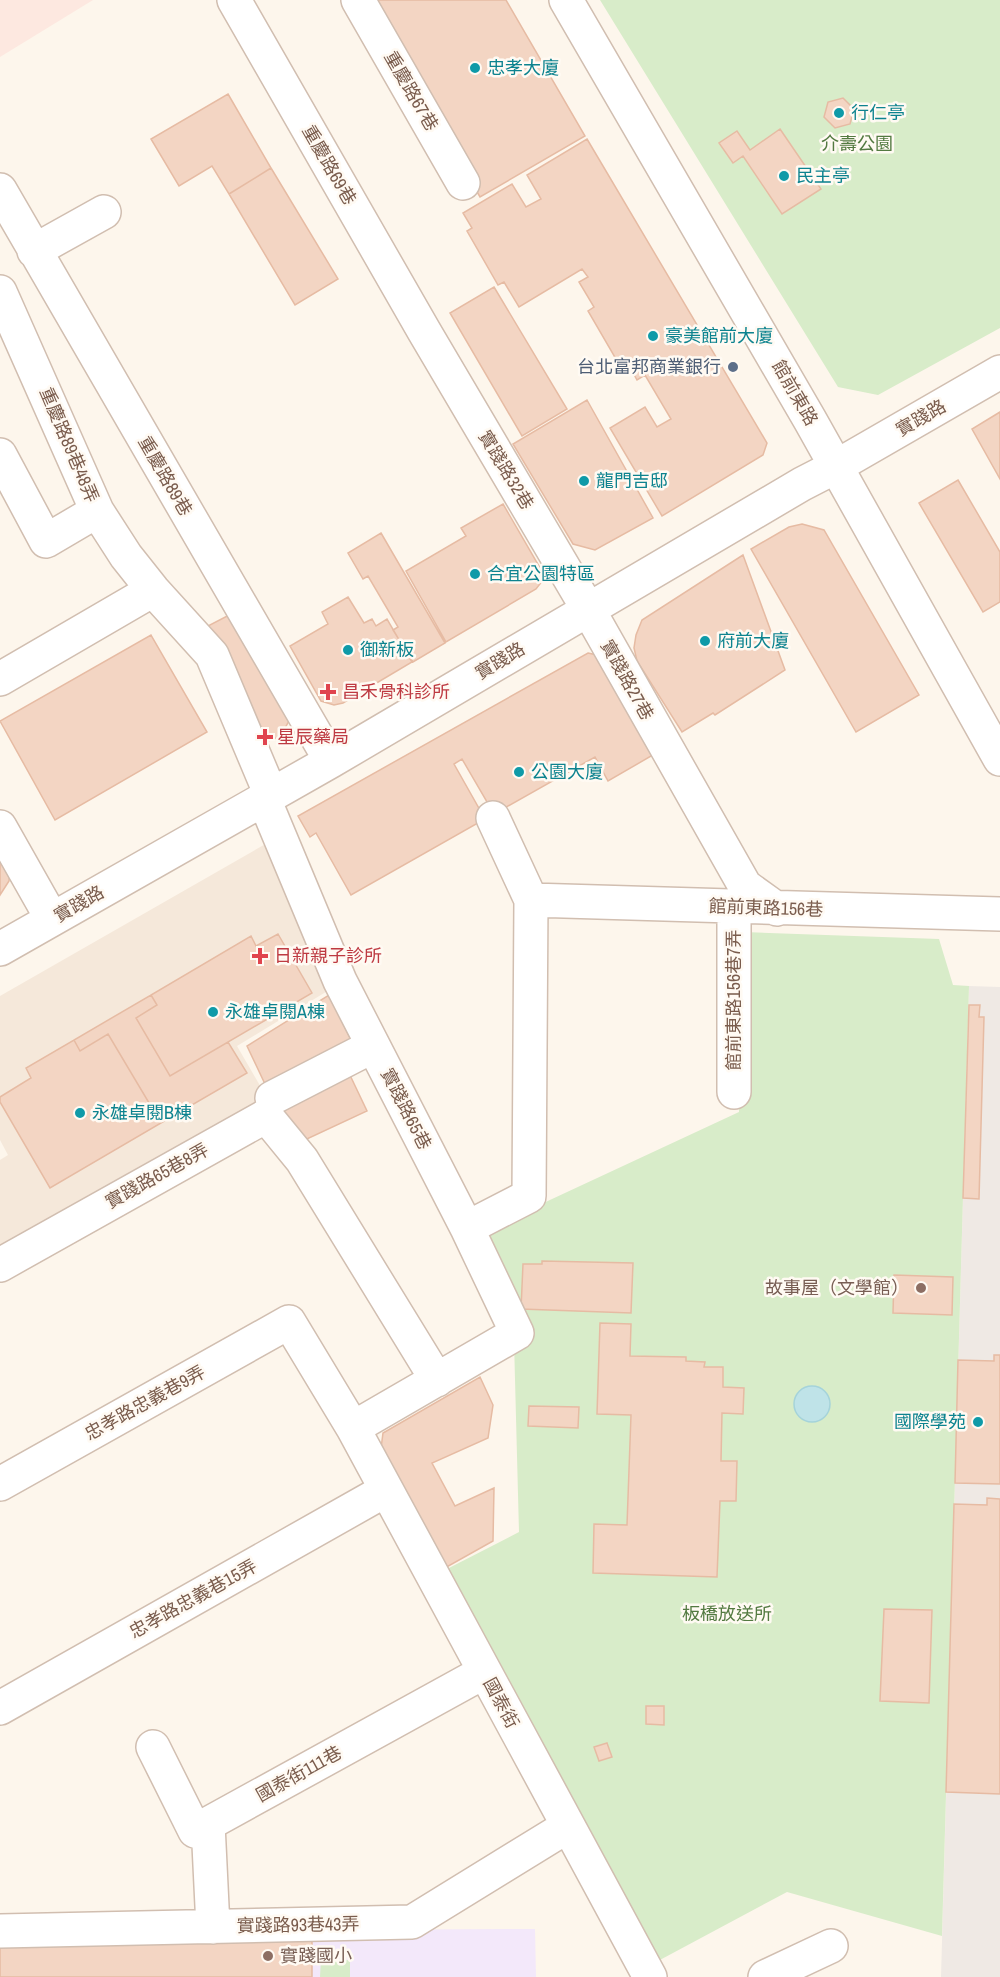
<svg xmlns="http://www.w3.org/2000/svg" width="1000" height="1977" viewBox="0 0 1000 1977" font-family="'Archivo Narrow','Noto Sans TC',sans-serif">
	<style>
		.residential { fill: #f5e8da }
		.commercial { fill: #fde8e0 }
		.industrial { fill: #efe9e4 }
		.education { fill: #f3e8fa }
		.green { fill: #d8ecc9 }
		.water { fill: #bfe3e8; stroke: #a5d3da; stroke-width: 1.5 }
		.building { fill: #f3d5c3; stroke: #e6bba3; stroke-width: 1.5 }
		.lines { fill: none; stroke-linecap: round; stroke-linejoin: round }
		.minor-casing { stroke: #d1beb0; stroke-width: 36 }
		.minor { stroke: #fff; stroke-width: 33 }
		.culture-dot { fill: #0f9aa8; stroke: #fffaf3; stroke-width: 2 }
		.service-dot { fill: #5c6f8a; stroke: #fffaf3; stroke-width: 2 }
		.health-dot { fill: #e0444e; stroke: #fffaf3; stroke-width: 2 }
		.education-dot { fill: #8d6e63; stroke: #fffaf3; stroke-width: 2 }
		.labels { text-anchor: middle; stroke-width: 5; stroke-linejoin: round; paint-order: stroke }
		.culture-label { font-size: 18px; fill: #0d838f; stroke: #fffaf3; text-anchor: start }
		.street-label { font-size: 18px; fill: #7a5c4d; stroke: #fffaf3 }
		.park-label { font-size: 18px; fill: #537a41; stroke: #fffaf3 }
		.service-label { font-size: 18px; fill: #4e5e75; stroke: #fffaf3; text-anchor: end }
		.health-label { font-size: 18px; fill: #be3a42; stroke: #fffaf3; text-anchor: start }
		.education-label { font-size: 18px; fill: #785e54; stroke: #fffaf3; text-anchor: end }
	</style>
	<rect width="100%" height="100%" fill="#fdf6ec"/>
	<path class="residential" d="M269 842 334 987 237 1046 266 1096 0 1249V1160L8 1155 0 1140V996Z"/>
	<path class="commercial" d="M0 0H93L0 57Z"/>
	<path class="industrial" d="M969 986 1000 987V1977H941Z"/>
	<path class="education" d="M535 1929 536 1977H0L315 1930Z"/>
	<path class="green" d="M600 0H1000V328L878 395 838 387Z
		M744 932 939 939 953 985 969 986 942 1936 787 1892 658 1961 447 1569 519 1532 514 1341 481 1232 739 1112Z
		M321 1959 350 1960V1977H320Z"/>
	<path class="water" d="M794 1404a18 18 0 1 1 36 0a18 18 0 1 1-36 0Z"/>
	<path class="building" d="M366 0H506L585 136 480 197Z
		M228 94 271 168 229 194 212 166 179 186 151 139Z
		M843 98 854 109 850 124 835 128 824 117 828 102Z
		M780 129 821 189 782 214 743 156 733 163 719 143 737 131 750 150Z
		M587 139 767 443 763 455 662 516 610 428 645 407 657 427 671 419 645 375 637 380 627 362 620 366 588 311 594 307 579 282 588 277 582 269 519 307 504 282 498 285 467 231 472 228 463 213 512 184 526 207 541 199 527 175Z
		M271 168 338 279 295 305 229 194Z
		M494 287 567 409 522 436 450 313Z
		M587 400 653 518 595 550 573 544 513 444Z
		M1000 412V479L972 429Z
		M958 480 1000 552V602L983 612 919 503Z
		M503 504 543 573V580L536 589 446 642 406 571 466 536 461 528Z
		M802 524 824 530 919 695 856 732 751 549 789 527Z
		M381 533 445 643 413 662 393 630 398 627 368 576 363 579 348 553Z
		M743 555 785 670 715 715 713 713 682 732 637 661 634 648 636 635 642 620Z
		M348 597 364 623 372 619 376 626 387 619 412 662 343 703 334 705 321 701 290 646 328 624 322 612Z
		M233 613 290 719 280 737 264 742 204 628Z
		M151 635 207 732 55 820 0 721Z
		M588 653 597 655 658 752 608 781 595 757 494 814 462 759 454 764 485 819 351 895 316 833 310 837 298 816Z
		M0 849 10 870 9 881 0 895Z
		M278 934 312 993 170 1076 136 1018 157 1005 151 995 251 936 256 946Z
		M151 995 157 1005 136 1018 170 1076 228 1042 247 1073 161 1123 108 1034 80 1051 74 1040Z
		M329 995 352 1042 265 1084 247 1046Z
		M969 1005H980L979 1017H984L979 1199 963 1198Z
		M108 1034 161 1123 50 1188 0 1102V1097L31 1078 26 1068 74 1040 80 1051Z
		M348 1071 367 1111 294 1145 276 1106Z
		M542 1261 633 1263 631 1313 521 1309 523 1264H542Z
		M894 1275 953 1277 952 1315 893 1313Z
		M600 1323 631 1324 630 1356 686 1357V1361L705 1362 704 1367H723V1387L744 1388 743 1414 722 1413 721 1461H737L736 1501H720L717 1577 593 1573 594 1524 627 1525 631 1415 597 1414Z
		M994 1355H1000V1484L955 1483 958 1360 994 1361Z
		M480 1377 493 1405 488 1438 432 1463 455 1506 494 1488 493 1541 436 1573 379 1464 383 1433Z
		M529 1406 579 1407 578 1428 528 1426Z
		M987 1498 1000 1499V1794L946 1792 954 1504 987 1505Z
		M884 1609 932 1610 929 1703 880 1701Z
		M646 1706H664V1725L646 1724Z
		M607 1743 612 1757 599 1761 594 1747Z
		M0 1935 312 1937V1977H0Z"/>
	<g class="lines">
		<defs>
			<path id="minor" d="M234 0 424 331 588 609 745 886 777 909
				M358 0 463 183
				M566 0 810 420 1000 759
				M0 190 331 761
				M34 251 104 212
				M0 292 97 511 126 556 153 590 212 655 271 795
				M0 455 46 541 97 511
				M0 679 153 590
				M264 799 340 981 467 1228 517 1333 353 1428
				M493 818 531 900
				M0 827 52 919
				M734 908V1092
				M0 949 331 761 802 484 837 466 1000 372
				M272 1098 373 1046
				M467 1228 529 1196 531 900 1000 914
				M0 1265 266 1116 302 1160 437 1380
				M0 1484 289 1322 353 1428 650 1977
				M0 1708 386 1490
				M153 1747 195 1831 484 1672
				M208 1824 213 1927
				M0 1931 412 1922 568 1826
				M765 1977 831 1946"/>
		</defs>
		<use href="#minor" class="minor-casing"/>
		<use href="#minor" class="minor"/>
	</g>
	<g class="culture-dot">
		<circle cx="475" cy="68" r="6"/>
		<circle cx="839" cy="113" r="6"/>
		<circle cx="784" cy="176" r="6"/>
		<circle cx="653" cy="336" r="6"/>
		<circle cx="584" cy="481" r="6"/>
		<circle cx="475" cy="574" r="6"/>
		<circle cx="705" cy="641" r="6"/>
		<circle cx="348" cy="650" r="6"/>
		<circle cx="519" cy="772" r="6"/>
		<circle cx="213" cy="1012" r="6"/>
		<circle cx="80" cy="1113" r="6"/>
		<circle cx="978" cy="1422" r="6"/>
	</g>
	<circle class="service-dot" cx="733" cy="367" r="6"/>
	<g class="health-dot">
		<path d="M325 683h6v6h6v6h-6v6h-6v-6h-6v-6h6z"/>
		<path d="M262 728h6v6h6v6h-6v6h-6v-6h-6v-6h6z"/>
		<path d="M257 947h6v6h6v6h-6v6h-6v-6h-6v-6h6z"/>
	</g>
	<g class="education-dot">
		<circle cx="921" cy="1288" r="6"/>
		<circle cx="268" cy="1956" r="6"/>
	</g>
	<g class="labels">
		<g class="culture-label">
			<text x="487" y="74">忠孝大廈</text>
			<text x="851" y="119">行仁亭</text>
			<text x="796" y="182">民主亭</text>
			<text x="665" y="342">豪美館前大廈</text>
			<text x="596" y="487">龍門吉邸</text>
			<text x="487" y="580">合宜公園特區</text>
			<text x="717" y="647">府前大廈</text>
			<text x="360" y="656">御新板</text>
			<text x="531" y="778">公園大廈</text>
			<text x="225" y="1018">永雄卓閱A棟</text>
			<text x="92" y="1119">永雄卓閱B棟</text>
			<text x="966" y="1428" text-anchor="end">國際學苑</text>
		</g>
		<g class="street-label">
			<text transform="translate(411 91) rotate(60)" y="6">重慶路67巷</text>
			<text transform="translate(329 165) rotate(60)" y="6">重慶路69巷</text>
			<text transform="translate(795 393) rotate(60)" y="6">館前東路</text>
			<text transform="translate(921 418) rotate(-30)" y="6">實踐路</text>
			<text transform="translate(69 445) rotate(67)" y="6">重慶路89巷48弄</text>
			<text transform="translate(506 470) rotate(59)" y="6">實踐路32巷</text>
			<text transform="translate(165 476) rotate(60)" y="6">重慶路89巷</text>
			<text transform="translate(500 661) rotate(-31)" y="6">實踐路</text>
			<text transform="translate(627 680) rotate(61)" y="6">實踐路27巷</text>
			<text transform="translate(79 904) rotate(-30)" y="6">實踐路</text>
			<text transform="translate(766 908) rotate(2)" y="6">館前東路156巷</text>
			<text transform="translate(734 1000) rotate(-90)" y="6">館前東路156巷7弄</text>
			<text transform="translate(406 1109) rotate(63)" y="6">實踐路65巷</text>
			<text transform="translate(157 1176) rotate(-29)" y="6">實踐路65巷8弄</text>
			<text transform="translate(145 1403) rotate(-29)" y="6">忠孝路忠義巷9弄</text>
			<text transform="translate(193 1599) rotate(-29)" y="6">忠孝路忠義巷15弄</text>
			<text transform="translate(501 1703) rotate(62)" y="6">國泰街</text>
			<text transform="translate(299 1774) rotate(-29)" y="6">國泰街111巷</text>
			<text transform="translate(298 1925) rotate(-1)" y="6">實踐路93巷43弄</text>
		</g>
		<g class="park-label">
			<text x="857" y="150">介壽公園</text>
			<text x="727" y="1620">板橋放送所</text>
		</g>
		<g class="service-label">
			<text x="721" y="373">台北富邦商業銀行</text>
		</g>
		<g class="health-label">
			<text x="342" y="698">昌禾骨科診所</text>
			<text x="277" y="743">星辰藥局</text>
			<text x="274" y="962">日新親子診所</text>
		</g>
		<g class="education-label">
			<text x="909" y="1294">故事屋（文學館）</text>
			<text x="280" y="1962" text-anchor="start">實踐國小</text>
		</g>
	</g>
</svg>
